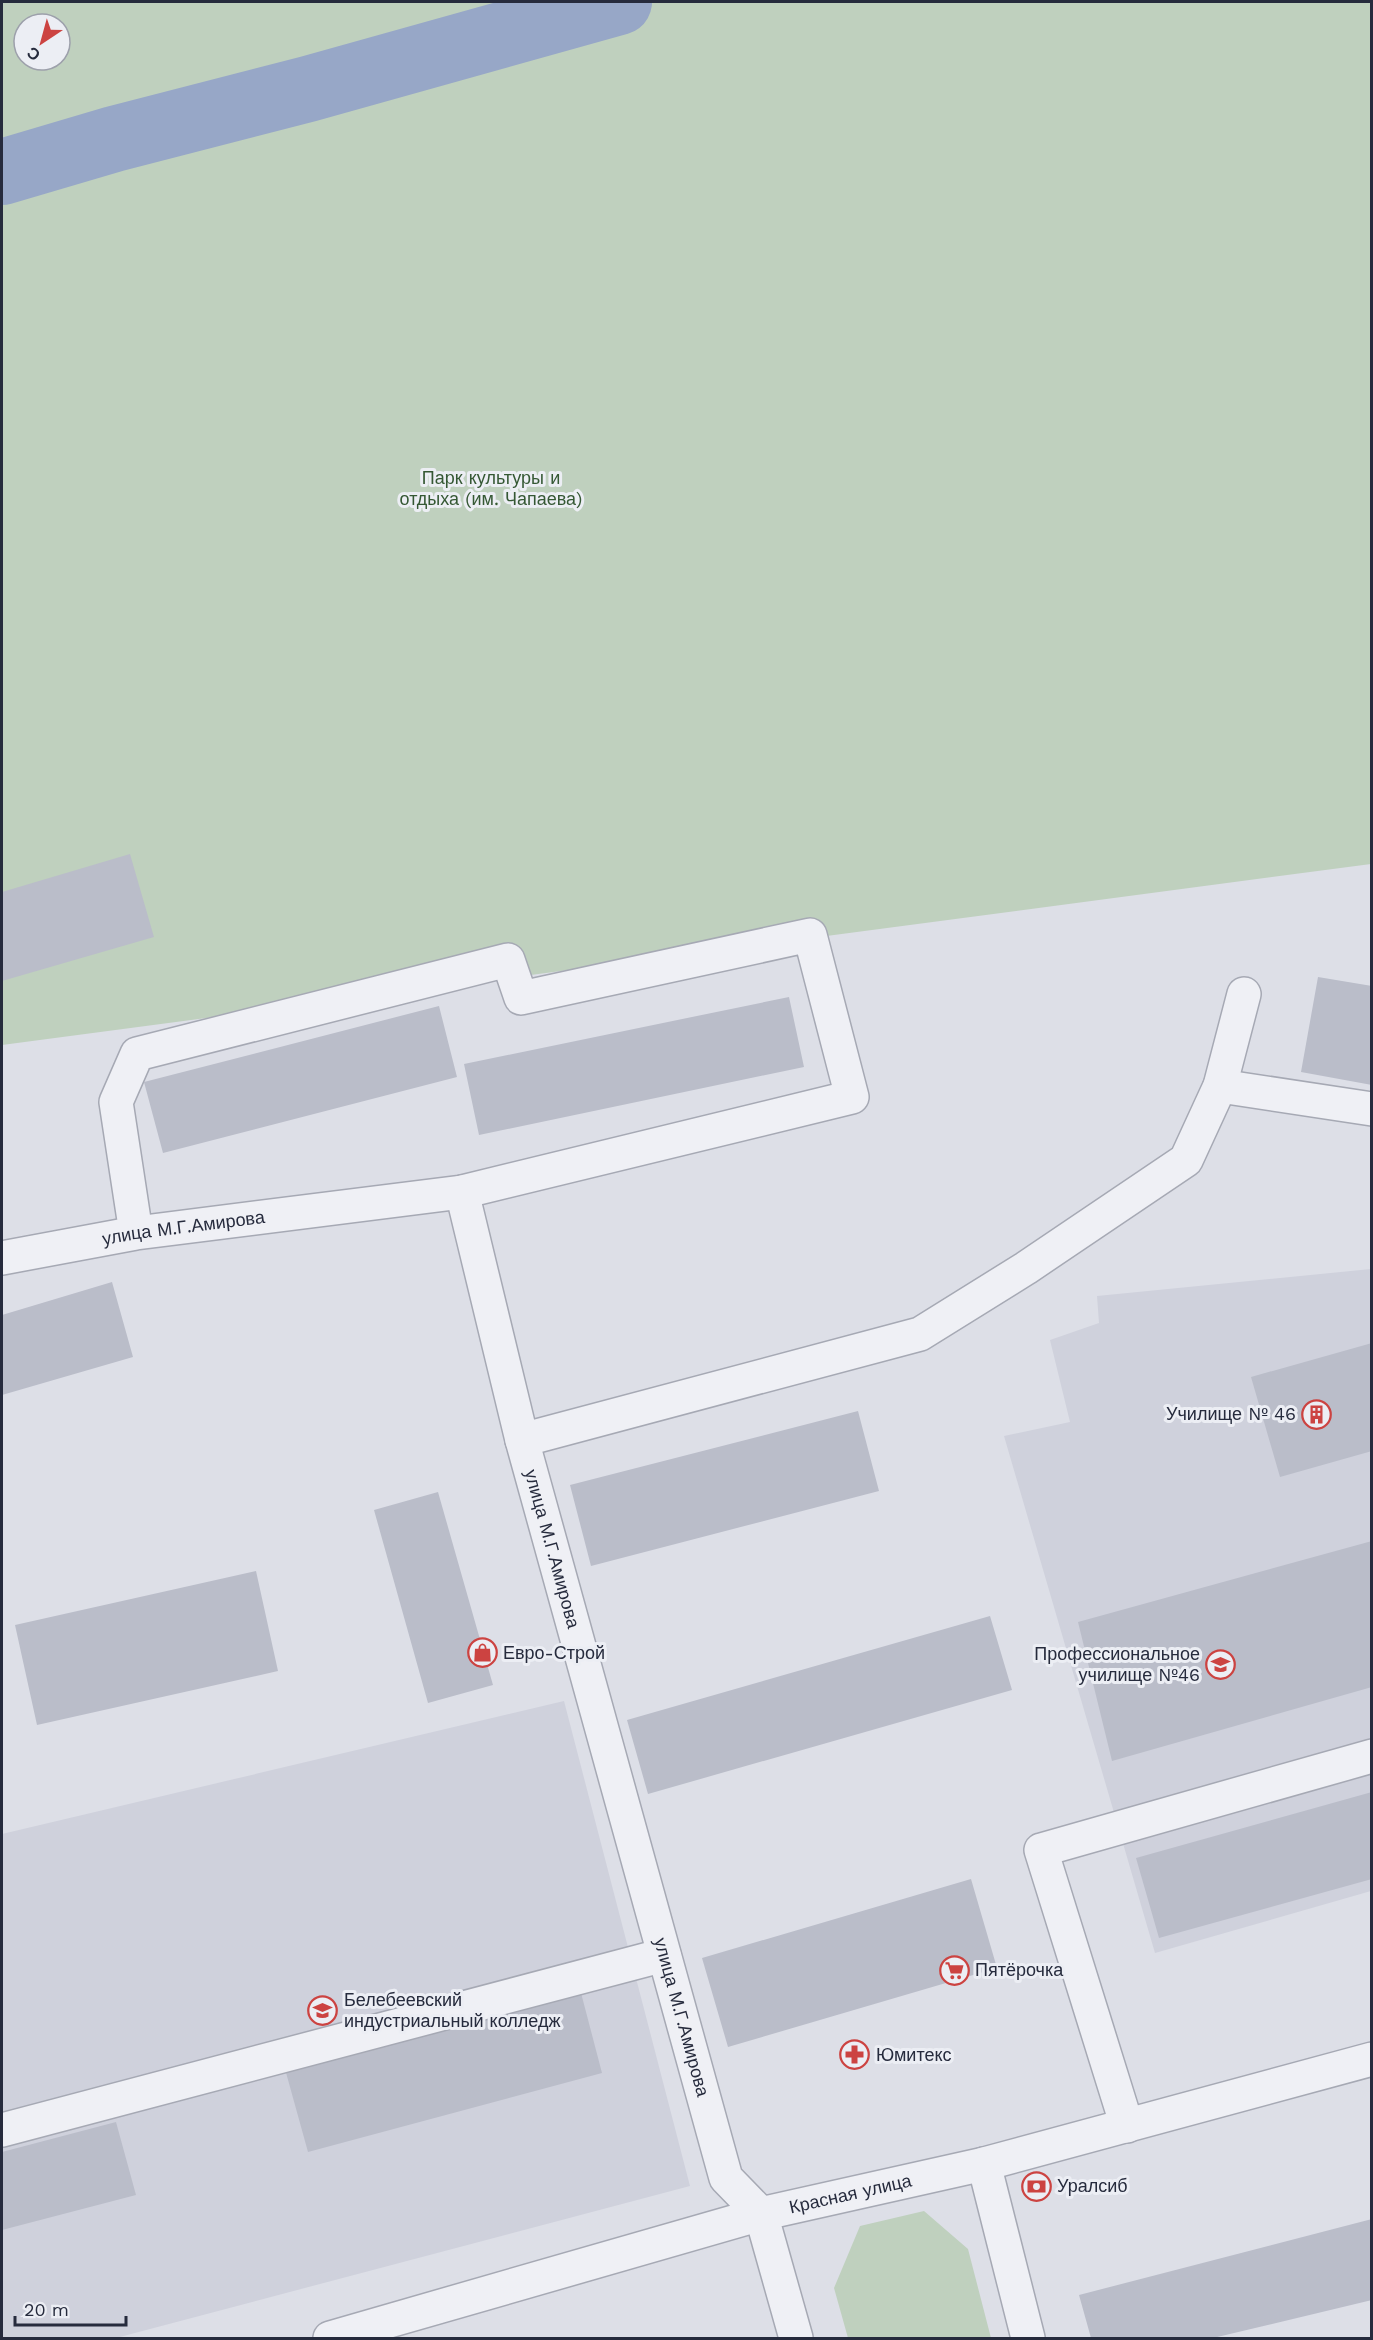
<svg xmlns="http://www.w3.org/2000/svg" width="1373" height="2340" viewBox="0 0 1373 2340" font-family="'Work Sans',sans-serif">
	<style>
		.built { fill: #cfd1dc }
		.green { fill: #bfd0be; fill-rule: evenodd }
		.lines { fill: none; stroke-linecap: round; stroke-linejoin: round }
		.river { stroke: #97a7c7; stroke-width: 66 }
		.building { fill: #babdc9 }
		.minor-casing { stroke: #a6a9b4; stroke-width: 36 }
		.minor { stroke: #eff0f5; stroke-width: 33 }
		.labels { text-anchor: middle; stroke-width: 6; stroke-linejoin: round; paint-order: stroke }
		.park-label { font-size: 18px; fill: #355834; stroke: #eceef4 }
		.street-label { font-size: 18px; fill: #262b3d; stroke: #eceef4 }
		.poi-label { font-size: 18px; fill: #262b3d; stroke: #eceef4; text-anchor: start }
	</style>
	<rect width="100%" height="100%" fill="#dddfe7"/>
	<path class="built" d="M1371 1269V1891L1155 1953 1004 1436 1070 1422 1050 1340 1099 1323 1097 1296Z
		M564 1701 690 2186 116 2338H2V1834Z"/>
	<path class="green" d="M2 2H1371V864L2 1045ZM24 24H60V60H24Z
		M924 2211 968 2249 991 2338H848L834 2288 860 2226Z"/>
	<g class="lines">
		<path class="river" d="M2 172 114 139 308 89 619 2"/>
	</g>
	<path class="building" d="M130 854 154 937 2 981V892Z
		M1318 977 1372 986V1085L1301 1072Z
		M789 997 804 1067 479 1135 464 1064Z
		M439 1006 457 1077 163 1153 144 1082Z
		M112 1282 133 1357 2 1395V1315Z
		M1372 1343V1451L1280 1477 1251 1377Z
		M858 1411 879 1491 591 1566 570 1485Z
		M438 1492 493 1685 428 1703 374 1510Z
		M1372 1541V1687L1112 1761 1078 1622Z
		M256 1571 278 1671 37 1725 15 1625Z
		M990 1616 1012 1690 648 1794 627 1720Z
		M1372 1792V1879L1159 1938 1136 1858Z
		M971 1879 997 1968 728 2047 702 1958Z
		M580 1989 602 2073 308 2152 285 2069Z
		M116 2122 136 2195 2 2230V2152Z
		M1372 2219V2300L1213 2338H1091L1079 2295Z"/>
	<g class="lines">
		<defs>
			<g id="minor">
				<path d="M1220 1086 1372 1109"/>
				<path id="s1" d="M462 1192 522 1440 726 2178 761 2214 796 2338"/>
				<path id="s2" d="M2 1258 136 1233 462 1192 852 1097 810 935 521 998 508 960 137 1054 116 1102 136 1233"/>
				<path d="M522 1440 920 1334 1026 1268 1186 1160 1220 1086 1244 994"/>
				<path d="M1127 2126 1041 1850 1372 1756"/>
				<path d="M2 2130 664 1955"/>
				<path d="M984 2164 1028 2338"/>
				<path id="s3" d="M330 2338 761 2214 984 2164 1372 2059"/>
			</g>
		</defs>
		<use href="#minor" class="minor-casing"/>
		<use href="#minor" class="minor"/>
	</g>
	<defs>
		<symbol id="building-ring" viewBox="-11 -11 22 22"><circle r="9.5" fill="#eceef4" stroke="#cc4341" stroke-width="1.5"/><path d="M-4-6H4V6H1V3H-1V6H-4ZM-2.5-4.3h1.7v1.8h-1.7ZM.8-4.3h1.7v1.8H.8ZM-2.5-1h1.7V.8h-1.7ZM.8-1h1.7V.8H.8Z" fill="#cc4341"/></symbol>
		<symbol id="shop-ring" viewBox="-11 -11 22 22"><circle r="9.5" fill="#eceef4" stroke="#cc4341" stroke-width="1.5"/><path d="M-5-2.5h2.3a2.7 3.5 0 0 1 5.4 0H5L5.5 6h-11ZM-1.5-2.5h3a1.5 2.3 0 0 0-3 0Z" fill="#cc4341"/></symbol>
		<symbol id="university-ring" viewBox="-11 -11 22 22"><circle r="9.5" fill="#eceef4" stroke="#cc4341" stroke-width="1.5"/><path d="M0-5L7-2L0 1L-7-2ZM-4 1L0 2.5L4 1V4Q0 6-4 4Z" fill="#cc4341"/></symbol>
		<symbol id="supermarket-ring" viewBox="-11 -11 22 22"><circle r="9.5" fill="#eceef4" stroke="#cc4341" stroke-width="1.5"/><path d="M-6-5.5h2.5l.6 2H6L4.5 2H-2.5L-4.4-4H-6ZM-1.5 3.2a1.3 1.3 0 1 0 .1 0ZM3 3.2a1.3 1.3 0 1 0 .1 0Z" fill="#cc4341"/></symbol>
		<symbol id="pharmacy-ring" viewBox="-11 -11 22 22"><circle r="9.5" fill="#eceef4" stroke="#cc4341" stroke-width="1.5"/><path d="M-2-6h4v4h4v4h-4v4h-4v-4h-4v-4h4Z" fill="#cc4341"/></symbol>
		<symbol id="bank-ring" viewBox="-11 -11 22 22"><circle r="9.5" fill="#eceef4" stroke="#cc4341" stroke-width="1.5"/><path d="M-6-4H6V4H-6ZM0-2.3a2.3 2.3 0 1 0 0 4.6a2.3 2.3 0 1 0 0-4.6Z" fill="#cc4341"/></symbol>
	</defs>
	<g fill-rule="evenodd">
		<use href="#building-ring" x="1300" y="1398" width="33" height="33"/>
		<use href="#shop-ring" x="466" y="1636" width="33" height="33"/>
		<use href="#university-ring" x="1204" y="1648" width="33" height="33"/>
		<use href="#supermarket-ring" x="938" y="1954" width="33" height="33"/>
		<use href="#university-ring" x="306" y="1994" width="33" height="33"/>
		<use href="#pharmacy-ring" x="838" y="2038" width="33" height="33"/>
		<use href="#bank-ring" x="1020" y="2170" width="33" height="33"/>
	</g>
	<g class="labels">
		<g class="park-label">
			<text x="491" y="484">Парк культуры и<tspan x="491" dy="21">отдыха (им. Чапаева)</tspan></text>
		</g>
		<g class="street-label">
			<text dy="6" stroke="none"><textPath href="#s2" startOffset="184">улица М.Г.Амирова</textPath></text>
			<text dy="6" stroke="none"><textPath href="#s1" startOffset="368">улица М.Г.Амирова</textPath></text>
			<text dy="6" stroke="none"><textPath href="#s1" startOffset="854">улица М.Г.Амирова</textPath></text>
			<text dy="6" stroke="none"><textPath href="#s3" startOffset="540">Красная улица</textPath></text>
		</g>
		<g class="poi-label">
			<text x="1296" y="1420" text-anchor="end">Училище № 46</text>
			<text x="503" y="1659">Евро-Строй</text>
			<text x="1200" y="1660" text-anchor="end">Профессиональное<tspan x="1200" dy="21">училище №46</tspan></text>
			<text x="975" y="1976">Пятёрочка</text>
			<text x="344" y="2006">Белебеевский<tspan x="344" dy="21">индустриальный колледж</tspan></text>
			<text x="876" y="2061">Юмитекс</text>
			<text x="1057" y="2192">Уралсиб</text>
		</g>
	</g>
	<rect width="1373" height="2340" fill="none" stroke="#262b3d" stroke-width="6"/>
	<g transform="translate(42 42) rotate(216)"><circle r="28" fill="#eceef4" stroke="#9da0ab" stroke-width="1.5"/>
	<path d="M0-4.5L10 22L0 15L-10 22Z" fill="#cc4341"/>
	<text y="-9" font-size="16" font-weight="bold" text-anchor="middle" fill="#262b3d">С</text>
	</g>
	<path d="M15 2316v9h111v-9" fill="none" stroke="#262b3d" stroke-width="3"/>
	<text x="24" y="2316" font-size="18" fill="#262b3d" stroke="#eceef4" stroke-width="4.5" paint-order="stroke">20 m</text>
</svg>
